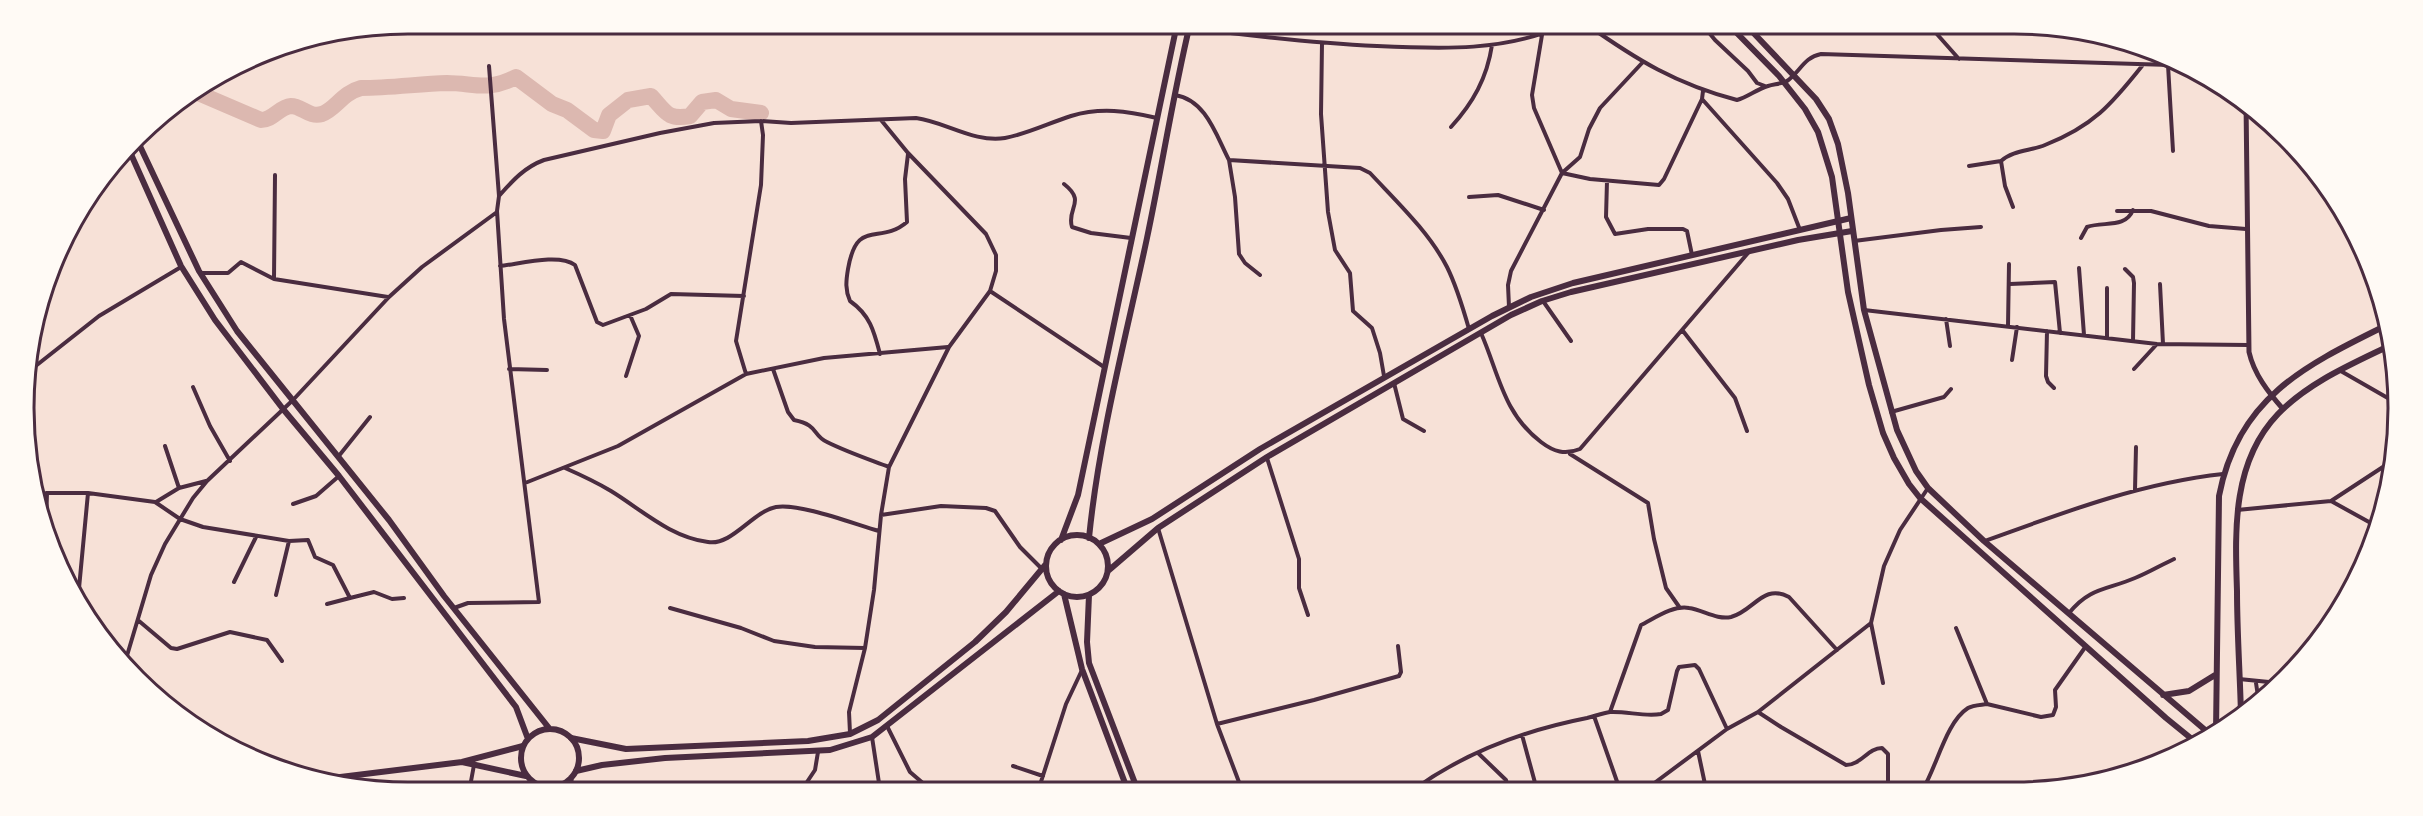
<svg xmlns="http://www.w3.org/2000/svg" width="2423" height="816" viewBox="0 0 2423 816" font-family="Manrope,sans-serif">
	<style>
		.lines { fill: none; stroke-linecap: round; stroke-linejoin: round }
		.river { stroke: #dcb8b0; stroke-width: 16 }
		.minor { stroke: #4a2c40; stroke-width: 4 }
		.tertiary { stroke: #4a2c40; stroke-width: 5 }
		.secondary { stroke: #4a2c40; stroke-width: 6 }
		.primary { stroke: #4a2c40; stroke-width: 6 }
		.rim { fill: none; stroke: #4a2c40; stroke-width: 3 }
	</style>
	<rect width="100%" height="100%" fill="#f7e1d7"/>
	<g class="lines">
		<path class="river" d="M198 93 261 120C273 120 279 107 291 106 302 106 309 118 322 114 336 109 342 93 361 88 390 88 418 84 447 83 474 83 488 92 516 77L552 104 567 110 594 130 603 131 609 115 628 100 651 96C666 112 667 120 690 116L702 102 716 100 731 109 761 113"/>
		<path class="minor" d="M1586 24C1637 60 1676 84 1737 100 1748 97 1757 89 1768 86 1775 84 1781 84 1787 81 1800 72 1804 57 1821 54L2170 65
			M1702 24 1715 40 1748 71 1757 83 1765 86
			M1928 24 1959 59
			M1190 28C1252 36 1314 43 1377 46 1441 49 1507 52 1566 24
			M1542 35 1532 95 1534 108 1562 173 1590 179 1659 185 1664 179 1702 99 1703 91
			M1322 43 1321 114 1328 212 1335 250 1350 273 1353 311 1372 328 1380 353 1384 376
			M2168 65 2173 151
			M1175 95C1206 100 1216 135 1229 160L1360 168 1370 173C1397 202 1429 232 1447 267 1457 287 1463 308 1469 329
			M1702 99 1777 183 1788 199 1800 230
			M1451 127C1473 103 1487 78 1492 45
			M1229 160 1235 197 1239 254 1245 263 1260 275
			M1969 166 2001 161
			M1607 181 1606 217 1615 234 1648 229H1683L1687 231 1692 255
			M1064 184C1087 202 1066 208 1072 227L1091 233 1131 238
			M499 196C513 180 525 167 544 160L660 133 714 123 761 121 791 123 916 118C946 122 974 143 1005 138 1027 134 1049 123 1071 116 1101 107 1127 111 1157 118
			M1469 197 1498 195 1544 210
			M2013 207 2005 186 2001 161C2013 150 2031 151 2045 145 2093 126 2111 105 2142 66
			M2117 211H2151L2209 226 2246 229
			M2081 238 2087 227C2104 221 2125 229 2133 210
			M1854 241 1941 230 1981 227
			M56 262H58
			M500 266C519 264 559 253 575 265L597 322 603 325 646 309 671 294 744 296
			M2079 268 2084 335
			M2125 269 2133 277 2134 283 2133 341
			M201 273H228L241 262 274 279 388 297
			M274 279 275 175
			M2010 284 2055 282 2060 333
			M2160 284 2163 344
			M2107 288V338
			M990 291 1104 367
			M1543 301 1571 341
			M1509 307 1508 285 1511 271 1562 173 1580 157 1589 129 1600 108 1642 63
			M1864 310 2157 344 2248 345
			M1946 319 1950 346
			M2008 326 2009 264
			M1683 331 1735 398 1747 431
			M2047 331 2046 376 2048 382 2054 388
			M1481 333C1499 374 1503 413 1541 442 1554 452 1565 455 1580 449L1748 253
			M880 354C874 331 870 315 850 301 845 290 846 281 848 269 857 217 879 246 907 222L905 179 908 154
			M2012 360 2017 327
			M509 369 547 370
			M773 369 788 412 794 420C819 425 812 435 827 442 847 452 868 459 889 467
			M2134 369 2157 344
			M2339 370 2393 401
			M28 372 99 316 181 267
			M746 374 736 341 761 185 763 135 761 121
			M626 376 639 336 630 315
			M1394 383 1403 419 1424 431
			M193 387 210 426 230 461
			M1891 412 1944 397 1951 389
			M165 446 179 488
			M1570 454 1648 503 1654 539 1666 588 1680 608
			M338 457 370 417
			M1267 458 1299 559V588L1308 615
			M565 468C581 475 596 482 611 491 642 510 670 537 708 542 732 546 752 512 776 507 800 503 854 524 879 531
			M525 483 618 446 746 374 824 358 948 347
			M2135 490 2136 447
			M36 496 47 493H88L155 502 180 519 203 527 289 541 308 540 315 557 333 565 350 598 374 592 392 599 404 598
			M2331 501 2378 527
			M156 502 179 488 206 481
			M293 504 316 496 339 476
			M2237 510 2331 501 2389 463
			M881 515 941 506 986 508 995 511 1020 547 1042 569
			M46 526 47 493
			M1158 528 1217 724 1242 790
			M1985 541C2062 513 2140 483 2223 474
			M234 582 256 537
			M276 595 289 541
			M78 599 88 493
			M327 604 350 598
			M454 608 468 603 539 602 504 319 497 211 499 196 489 66
			M670 608 741 628 774 641 815 647 865 648
			M2069 613C2090 587 2107 590 2135 578 2148 573 2161 565 2174 559
			M139 621 171 648 177 649 230 632 267 640 282 661
			M1956 628 1987 704 2041 717 2053 715 2056 707 2055 690 2086 646
			M126 659 151 575 165 544 193 498 207 481 293 400 389 297 422 267 497 212
			M2239 679 2279 683
			M1883 683 1871 623 1884 566 1900 530 1928 488
			M2256 683 2259 703
			M1610 712 1641 625C1655 618 1673 605 1689 608 1703 610 1717 620 1731 617 1754 611 1763 583 1789 597L1837 650
			M1758 712 1781 727 1846 765C1861 765 1868 748 1882 748L1888 754V784L1891 789
			M1594 716 1620 790
			M1217 724 1314 700 1399 676 1401 672 1398 646
			M887 726 910 772 931 790
			M850 733 849 712 865 648 874 590 881 515 889 467 949 347 990 291 996 271V255L986 234 908 153 881 120
			M1522 735 1537 790
			M872 737 879 783 883 791
			M1698 751 1706 789
			M1478 753 1506 780 1509 790
			M1013 766 1043 776
			M1923 789C1937 766 1946 722 1968 708 1973 705 1981 705 1987 704
			M1413 790C1464 753 1526 730 1587 718 1595 716 1603 713 1610 712 1627 711 1644 717 1661 714L1668 710 1677 671 1679 667 1695 665 1699 669 1727 729
			M1645 790 1727 729 1758 712 1871 623
			M801 791 815 770 818 752
			M1038 791 1066 704 1082 670
			M469 792 474 765"/>
		<path class="tertiary" d="M2246 102 2249 352C2254 374 2268 392 2283 409"/>
		<path class="secondary" d="M1046 566a31 31 0 1 1 62 0a31 31 0 1 1-62 0Z
			M1089 538C1099 437 1126 337 1147 238 1162 167 1173 95 1190 24
			M1061 540 1078 495 1177 24
			M1099 544 1152 519 1260 449 1492 316 1531 297 1573 283 1851 218
			M1108 571 1158 528 1267 457 1511 315 1542 301 1571 292 1798 240 1852 231
			M1064 594 1082 669 1128 791
			M1089 595 1087 642 1089 663 1138 791
			M571 738 626 749 808 741 850 734 878 720 975 642 1006 612 1046 564
			M462 762 526 776
			M576 771 602 765 665 758 830 750 872 737 1059 591
			M316 780 462 762 523 746"/>
		<path class="primary" d="M1728 24 1779 76 1805 109 1818 132 1832 177 1848 292 1869 385 1883 433 1894 458 1909 484 1920 498 2166 718 2198 744
			M1745 24 1816 99 1829 119 1838 144 1848 193 1864 310 1897 430 1916 471 1928 488 1984 541 2211 735
			M138 142 199 271 237 331 389 520 444 596 549 728
			M130 152 181 266 215 320 283 409 339 476 516 707 528 739
			M2163 695 2189 691 2215 675
			M2241 715C2240 674 2237 632 2237 591 2235 530 2232 462 2278 414 2309 382 2352 364 2391 345
			M521 758a29 29 0 1 1 58 0a29 29 0 1 1-58 0Z
			M2216 732 2219 496C2238 398 2304 366 2385 326
			M531 781 537 792
			M568 792 571 778"/>
	</g>
	<path d="M0 0H2423V816H0ZM408 34H2014A374 374 0 0 1 2388 408V408A374 374 0 0 1 2014 782H408A374 374 0 0 1 34 408V408A374 374 0 0 1 408 34Z" fill="#fffaf5" fill-rule="evenodd"/>
	<path class="rim" d="M408 34H2014A374 374 0 0 1 2388 408V408A374 374 0 0 1 2014 782H408A374 374 0 0 1 34 408V408A374 374 0 0 1 408 34Z"/>
</svg>
